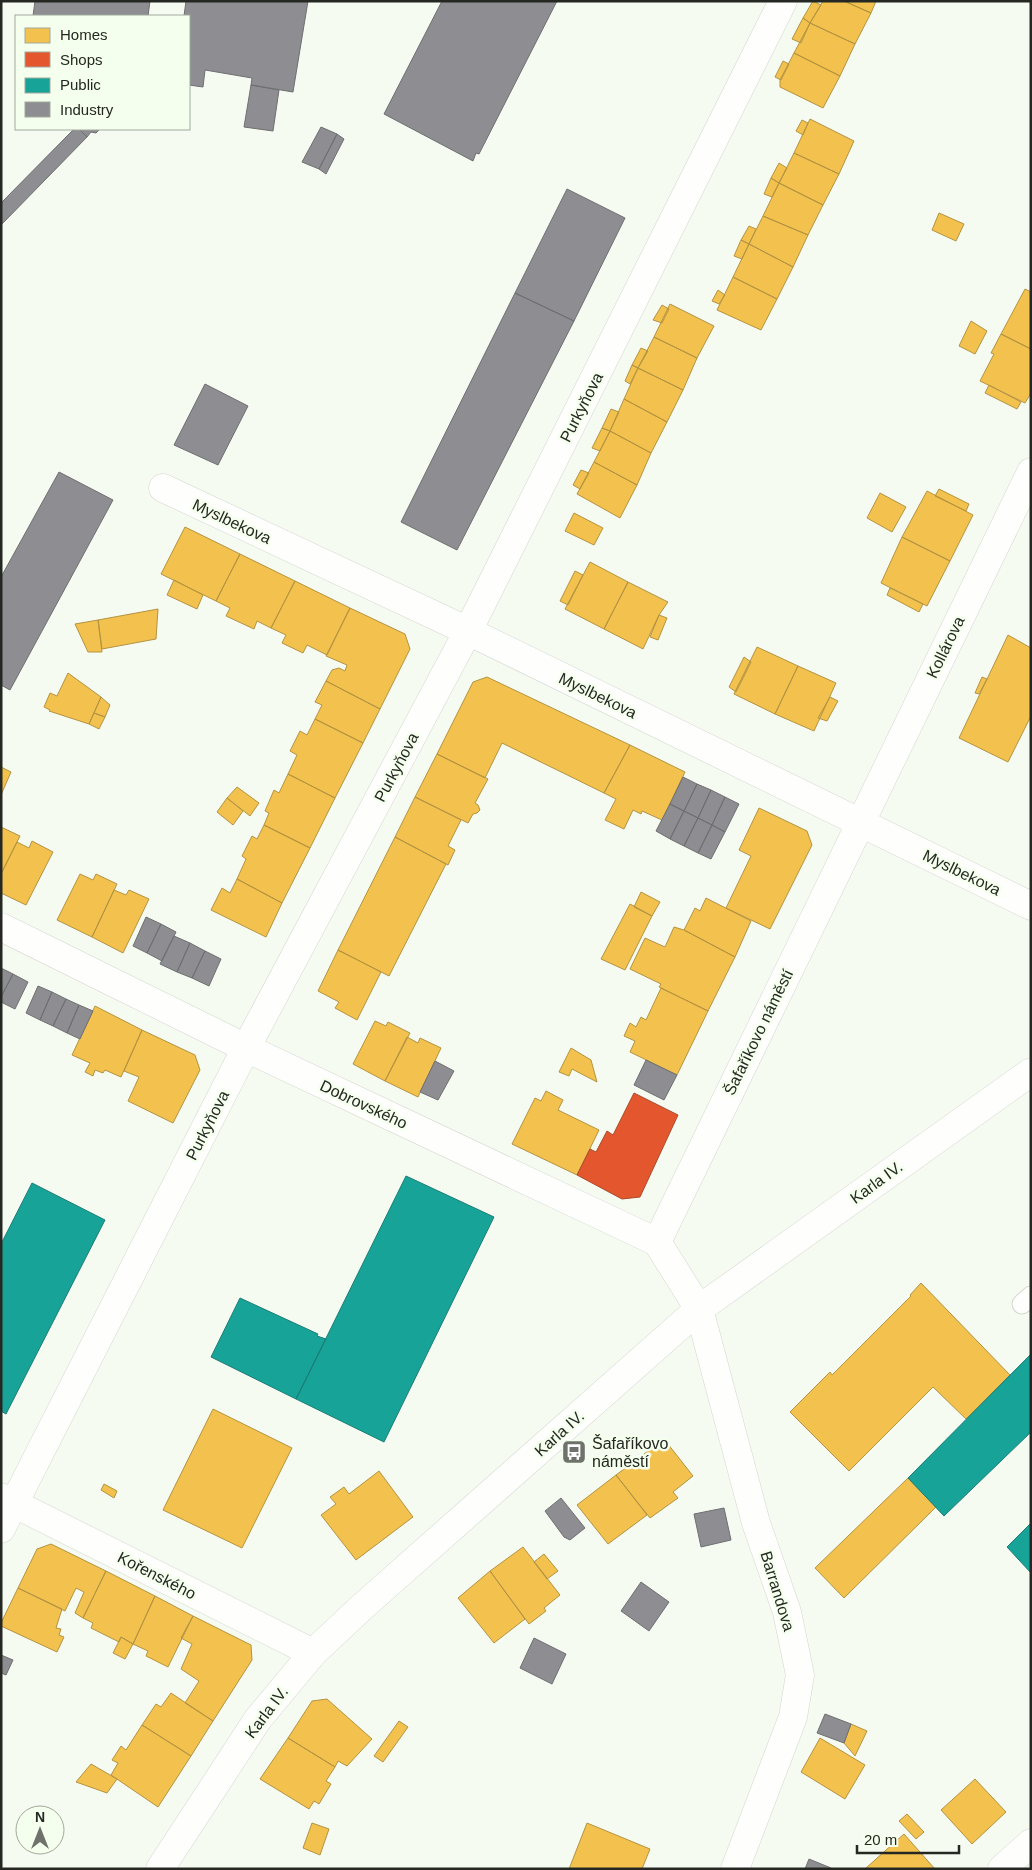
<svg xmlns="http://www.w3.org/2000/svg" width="1032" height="1870" viewBox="0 0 1032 1870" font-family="Helvetica,sans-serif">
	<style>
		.homes { fill: #f2c14e; stroke: #b49341 }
		.shops { fill: #e4572e; stroke: #ab492a }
		.public { fill: #17a398; stroke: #1b7e75 }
		.industry { fill: #8d8d92; stroke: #6e6f70 }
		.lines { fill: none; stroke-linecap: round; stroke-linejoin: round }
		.service-casing { stroke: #d3d7d0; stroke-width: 21 }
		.minor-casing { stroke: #d3d7d0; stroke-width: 29 }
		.tertiary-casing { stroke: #d3d7d0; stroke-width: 29 }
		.service { stroke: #fefefd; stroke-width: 19 }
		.minor { stroke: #fefefd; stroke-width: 28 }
		.tertiary { stroke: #fefefd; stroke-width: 28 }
		.labels { text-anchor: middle; stroke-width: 5; stroke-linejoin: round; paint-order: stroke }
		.street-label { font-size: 16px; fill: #252822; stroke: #f5ffee }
		.poi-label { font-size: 16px; fill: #252822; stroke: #f5ffee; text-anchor: start }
	</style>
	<rect width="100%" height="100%" fill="#f6fbf2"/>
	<path class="homes" d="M813 1 821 5 810 23 803 18Z
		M823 1H844L871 13 855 44 810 23Z
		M844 1H876L871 13Z
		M803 18 810 23 801 43 792 39Z
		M810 23 855 44 840 76 794 53Z
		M794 53 840 76 823 108 780 87V80Z
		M783 61 789 64 781 80 775 77Z
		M810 119 854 141 839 174 794 153Z
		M802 120 808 123 803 135 796 131Z
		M794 153 839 174 823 205 779 183Z
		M779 163 787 168 779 183 771 178Z
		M771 178 779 183 772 197 764 194Z
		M779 183 823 205 808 235 763 216Z
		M939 213 964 224 956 241 932 230Z
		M763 216 808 235 793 267 749 244Z
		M749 226 756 229 749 244 741 240Z
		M741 240 749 244 742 259 734 256Z
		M749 244 793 267 777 299 733 277Z
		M733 277 777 299 761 330 717 310Z
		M1025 289 1031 292V349L1001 334Z
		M718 290 725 295 719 304 712 301Z
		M670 304 714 326 697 358 654 337Z
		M662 305 669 309 662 323 653 320Z
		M971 321 987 331 975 354 959 346Z
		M1001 334 1031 349V393L1025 403 980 381 994 354 991 353Z
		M654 337 697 358 683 390 638 368Z
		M641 348 648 351 638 368 632 365Z
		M632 365 638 368 630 384 625 381Z
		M638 368 683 390 667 422 624 399Z
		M989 385 1021 402 1017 409 985 393Z
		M624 399 667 422 651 453 610 431Z
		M611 409 619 412 610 431 602 428Z
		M602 428 610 431 600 451 592 448Z
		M610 431 651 453 637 485 594 462Z
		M594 462 637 485 620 518 577 494Z
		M581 470 589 473 580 489 573 485Z
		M939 489 969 504 966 511 935 496Z
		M927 491 973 515 950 561 902 537Z
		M880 493 906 507 892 532 867 518Z
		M574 513 603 528 594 545 565 531Z
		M185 527 240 554 216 601 161 574Z
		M902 537 950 561 927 606 881 583Z
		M240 554 295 581 271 628 257 621 254 629 226 616 230 608 216 601Z
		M590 562 628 582 604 629 565 609Z
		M575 571 583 575 568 605 560 601Z
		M174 580 203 595 197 609 167 595Z
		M295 581 350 608 327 655 307 645 303 653 282 643 286 635 271 628Z
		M628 582 668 602 659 615 643 649 604 629Z
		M890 588 923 604 919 612 887 595Z
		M350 608 405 634 410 649 380 709 326 681 332 670 339 668 345 671 347 665 326 656Z
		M158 609 156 639 102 649 98 620Z
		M659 615 667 618 658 640 650 637Z
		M98 620 102 652H88L75 624Z
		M1008 635 1031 648V716L1008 762 959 738Z
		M757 647 798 666 775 714 734 694Z
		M744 657 751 662 736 692 729 687Z
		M798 666 836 683 814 731 775 714Z
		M68 673 101 697 89 724 49 711 50 710 44 707 50 693 57 696Z
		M487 677 630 745 604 793 502 743 485 778 437 754 473 682Z
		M982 677 987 679 979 694 975 693Z
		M326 681 380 709 363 743 315 719 322 705 315 702Z
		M101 697 110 705 105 717 94 713Z
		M830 697 838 701 827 721 818 718Z
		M94 713 105 717 99 729 89 724Z
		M315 719 363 743 335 798 288 774 297 755 290 751 300 731 307 735Z
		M630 745 685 772 662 820 642 811 641 814 633 810 624 829 605 820 616 799 604 793Z
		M437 754 488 779 475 803 478 805 480 810 477 813 473 814 468 823 415 797Z
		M1 767 11 772 1 795Z
		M288 774 335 798 310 848 264 825 269 813 265 811 274 790 279 793Z
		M237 787 259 803 250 816 227 798Z
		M415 797 461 820 448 846 455 850 448 865 395 837Z
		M227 798 243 811 233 825 217 812Z
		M759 808 807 831 812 845 770 929 726 908 751 856 739 850Z
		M264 825 310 848 282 903 237 879 246 859 242 856 252 836 257 839Z
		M1 827 20 836 1 874Z
		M395 837 446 864 389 976 338 950Z
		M32 841 53 852 26 905 1 893V874L17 842 29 848Z
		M80 874 93 880 96 874 117 884 92 937 57 920Z
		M237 879 282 903 266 937 211 910 222 888 230 893Z
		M114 890 126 895 129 890 149 899 123 953 92 937Z
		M641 892 660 902 652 916 634 907Z
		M706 898 751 921 735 957 684 930 695 908 700 911Z
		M630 904 652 916 625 970 601 959Z
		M674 927 684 930 735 957 708 1011 659 987 661 984 630 969 645 938 665 947Z
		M338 950 381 972 357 1020 335 1008 339 1002 318 991Z
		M661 988 708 1011 677 1075 630 1052 635 1041 624 1036 630 1023 636 1027 641 1017 646 1020Z
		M95 1006 142 1030 121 1077 105 1070 103 1073 95 1070 93 1076 85 1072 90 1063 72 1055Z
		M375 1021 386 1026 388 1022 410 1033 385 1081 353 1064Z
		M142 1030 195 1055 200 1070 173 1123 128 1101 139 1077 124 1071Z
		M407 1037 418 1043 420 1038 441 1048 418 1097 385 1081Z
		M571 1048 591 1060 597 1082 572 1069 569 1076 559 1072Z
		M546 1091 563 1100 558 1110 599 1130 577 1175 512 1144 535 1098 541 1101Z
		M921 1283 1010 1375 966 1419 933 1387 849 1471 790 1412 830 1372 832 1375 911 1296 910 1295Z
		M213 1409 292 1448 242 1548 163 1510Z
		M664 1439 693 1476 673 1492 678 1498 650 1518 616 1475Z
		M379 1471 413 1517 356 1560 321 1515 336 1504 330 1497 344 1487 349 1494Z
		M616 1475 647 1515 608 1544 577 1505Z
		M908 1478 936 1507 844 1598 815 1568Z
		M104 1484 117 1491 114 1498 101 1490Z
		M51 1544 106 1571 83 1618 75 1613 84 1592 76 1588 65 1611 18 1588 37 1549Z
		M523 1547 560 1595 544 1608 546 1611 529 1624 490 1571Z
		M544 1554 558 1571 547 1579 534 1562Z
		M106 1571 155 1596 133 1644 121 1637 119 1642 91 1628 93 1623 83 1618Z
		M490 1571 525 1619 494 1643 458 1598Z
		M18 1588 62 1609 56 1628 61 1629 59 1635 64 1637 57 1652 1 1626V1623Z
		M155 1596 193 1616 168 1667 146 1656 148 1651 133 1644Z
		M193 1616 251 1645 252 1660 213 1721 185 1703 199 1681 181 1669 192 1644 181 1638Z
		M121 1637 133 1644 125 1659 113 1653Z
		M171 1693 213 1721 191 1756 142 1725 156 1704 161 1707Z
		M327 1699 372 1739 347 1766 338 1761 335 1767 288 1738 312 1701Z
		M399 1721 408 1727 383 1762 374 1756Z
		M851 1724 867 1731 855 1756 844 1743Z
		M142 1725 191 1756 158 1807 111 1775 118 1763 112 1760 121 1746 126 1750Z
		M288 1738 335 1767 326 1781 331 1784 319 1804 314 1801 309 1809 260 1779Z
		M820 1738 865 1765 845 1799 801 1772Z
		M91 1764 117 1779 107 1793 76 1782Z
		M975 1779 1006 1812 972 1844 941 1810Z
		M907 1814 924 1832 916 1839 899 1821Z
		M312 1823 329 1829 320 1855 303 1848Z
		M587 1823 650 1849 642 1869H569Z
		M904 1834 935 1869H866V1868Z"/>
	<path class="shops" d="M634 1093 678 1115 640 1197 622 1199 577 1175 590 1149 596 1152 607 1131 613 1135Z"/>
	<path class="public" d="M406 1176 494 1217 384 1442 296 1399Z
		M32 1183 105 1220 6 1414 1 1411V1244Z
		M240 1298 318 1334 317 1336 326 1339 296 1399 211 1357Z
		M1031 1354V1432L944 1516 908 1478Z
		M1031 1523V1573L1007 1547Z"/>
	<path class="industry" d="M35 1H150L148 16H33Z
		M186 1H308L293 92 251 85 252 78 205 70 203 87 189 85V16H184Z
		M442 1H557L479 154 476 153 473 161 384 114Z
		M251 85 279 90 273 131 244 127Z
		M321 127 337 134 319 169 302 162Z
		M74 129H79L87 137 1 225V203Z
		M79 129H100L96 133 91 132 87 137Z
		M337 134 344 139 326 174 319 169Z
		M567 189 625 218 574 321 515 293Z
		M515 293 574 321 457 550 401 522Z
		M205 384 248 406 218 465 174 445Z
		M59 472 113 500 10 690 1 685V577Z
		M683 777 697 784 684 811 670 804Z
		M697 784 711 790 698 818 684 811Z
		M711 790 725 797 712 825 698 818Z
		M725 797 739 804 725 832 712 825Z
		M670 804 684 811 670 839 656 831Z
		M684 811 698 818 684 846 670 839Z
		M698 818 712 825 698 853 684 846Z
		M712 825 725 832 711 859 698 853Z
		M146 917 161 924 147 953 133 946Z
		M161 924 176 932 162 961 147 953Z
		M174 936 190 943 177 972 160 964Z
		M190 943 205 951 192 978 177 972Z
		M205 951 221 959 209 986 192 978Z
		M1 968 13 974 1 997Z
		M13 974 28 982 15 1009 1 1002V997Z
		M38 986 52 992 40 1020 26 1013Z
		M52 992 66 999 53 1026 40 1020Z
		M66 999 79 1005 67 1033 53 1026Z
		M79 1005 93 1011 80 1039 67 1033Z
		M646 1060 677 1075 664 1100 634 1085Z
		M435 1061 454 1071 438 1100 420 1092Z
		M561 1498 585 1528 570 1540 564 1537 545 1511Z
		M724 1508 731 1540 701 1547 694 1514Z
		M641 1582 669 1602 649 1631 621 1611Z
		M534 1638 566 1654 552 1684 520 1668Z
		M1 1655 13 1660 6 1675 1 1673Z
		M825 1714 851 1724 844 1743 817 1733Z
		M809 1859 831 1868V1869H805Z"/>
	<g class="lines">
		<defs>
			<path id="service" d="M1022 1304 1031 1296"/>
			<path id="minor" d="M163 488 468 631 1031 906
				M1 927 246 1048 657 1242 699 1309 756 1523 787 1612 800 1675 793 1717 735 1869
				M657 1242 1031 472
				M1 1497 313 1653
				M1 1529 246 1048 468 631 783 1
				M1002 1869 1031 1843"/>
			<path id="tertiary" d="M160 1869 258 1719 313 1653 362 1607 699 1309 1031 1072"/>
		</defs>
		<use href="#service" class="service-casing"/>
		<use href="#minor" class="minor-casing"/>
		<use href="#tertiary" class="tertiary-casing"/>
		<use href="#service" class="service"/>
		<use href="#minor" class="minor"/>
		<use href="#tertiary" class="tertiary"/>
	</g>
	<defs>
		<symbol id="bus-square" viewBox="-11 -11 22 22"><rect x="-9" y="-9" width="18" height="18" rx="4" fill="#6e726b" stroke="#f5ffee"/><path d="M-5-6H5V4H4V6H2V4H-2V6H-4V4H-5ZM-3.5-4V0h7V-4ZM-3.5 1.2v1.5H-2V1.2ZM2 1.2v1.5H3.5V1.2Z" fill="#fff"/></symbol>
	</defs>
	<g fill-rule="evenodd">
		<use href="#bus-square" x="560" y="1438" width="28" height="28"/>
	</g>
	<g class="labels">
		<g class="street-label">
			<text transform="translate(581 407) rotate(-63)" y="6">Purkyňova</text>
			<text transform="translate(232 521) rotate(25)" y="6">Myslbekova</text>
			<text transform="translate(945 647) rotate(-64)" y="6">Kollárova</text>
			<text transform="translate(598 695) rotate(26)" y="6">Myslbekova</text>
			<text transform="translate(396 767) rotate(-62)" y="6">Purkyňova</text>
			<text transform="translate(962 872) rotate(26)" y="6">Myslbekova</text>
			<text transform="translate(758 1032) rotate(-64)" y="6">Šafaříkovo náměstí</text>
			<text transform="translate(364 1104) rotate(25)" y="6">Dobrovského</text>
			<text transform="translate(207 1125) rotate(-63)" y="6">Purkyňova</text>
			<text transform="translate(876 1182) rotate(-36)" y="6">Karla IV.</text>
			<text transform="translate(559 1433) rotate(-42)" y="6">Karla IV.</text>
			<text transform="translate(157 1575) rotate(27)" y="6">Kořenského</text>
			<text transform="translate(778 1591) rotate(73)" y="6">Barrandova</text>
			<text transform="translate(266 1712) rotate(-53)" y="6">Karla IV.</text>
		</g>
		<g class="poi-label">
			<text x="592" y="1449">Šafaříkovo<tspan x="592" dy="18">náměstí</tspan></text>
		</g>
	</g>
	<rect width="1032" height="1870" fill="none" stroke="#252822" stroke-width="5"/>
	<rect x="15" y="15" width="175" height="115" fill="#f5ffee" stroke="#a2a99c"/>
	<rect x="25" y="28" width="25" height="15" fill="#f2c14e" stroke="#a2a99c"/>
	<text x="60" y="40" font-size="15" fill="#252822">Homes</text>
	<rect x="25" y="52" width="25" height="15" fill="#e4572e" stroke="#a2a99c"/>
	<text x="60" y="65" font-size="15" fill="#252822">Shops</text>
	<rect x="25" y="78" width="25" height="15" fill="#17a398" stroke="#a2a99c"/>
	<text x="60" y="90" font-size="15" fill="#252822">Public</text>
	<rect x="25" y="102" width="25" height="15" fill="#8d8d92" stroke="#a2a99c"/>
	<text x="60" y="115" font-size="15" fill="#252822">Industry</text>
	<g transform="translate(40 1830)"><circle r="24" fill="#f5ffee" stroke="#a2a99c"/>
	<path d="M0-4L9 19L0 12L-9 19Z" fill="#6e726b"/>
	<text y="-8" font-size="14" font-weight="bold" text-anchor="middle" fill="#252822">N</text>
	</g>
	<path d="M857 1845v8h102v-8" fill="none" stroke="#252822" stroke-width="2.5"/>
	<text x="864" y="1845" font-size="15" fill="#252822" stroke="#f5ffee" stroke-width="4" paint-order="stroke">20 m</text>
</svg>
